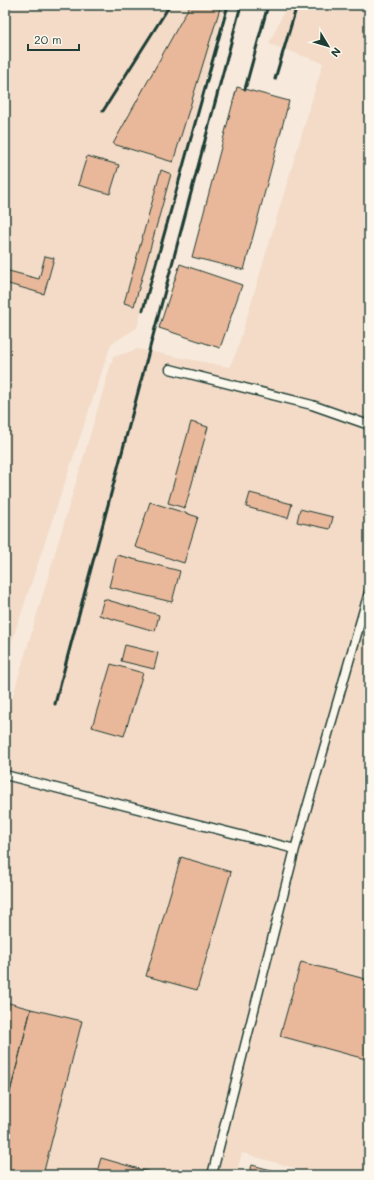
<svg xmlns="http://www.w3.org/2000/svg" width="374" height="1180" viewBox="0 0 374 1180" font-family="Mali,sans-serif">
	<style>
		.built { fill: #f3dbc8 }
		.building { fill: #e9b89a; stroke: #1f3d34 }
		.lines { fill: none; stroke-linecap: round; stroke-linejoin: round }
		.service-casing { stroke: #1f3d34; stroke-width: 11 }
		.service { stroke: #fbf7ec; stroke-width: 8 }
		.rail { stroke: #1f3d34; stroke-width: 3 }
	</style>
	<rect width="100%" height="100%" fill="#f7eadc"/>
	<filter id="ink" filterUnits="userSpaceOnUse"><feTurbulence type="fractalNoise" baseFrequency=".025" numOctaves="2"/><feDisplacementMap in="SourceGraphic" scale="8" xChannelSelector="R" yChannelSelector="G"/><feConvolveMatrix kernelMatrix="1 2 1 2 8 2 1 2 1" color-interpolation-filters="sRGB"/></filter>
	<g filter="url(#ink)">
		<path class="built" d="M5 5H225L137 328 111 344 5 662Z
			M287 5H369V1175H318L242 1153 236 1175H5V722L113 357 138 349 229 367 236 353 323 63 269 44Z"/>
		<path class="building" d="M190 5H221L173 162 113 144Z
			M369 50V71L364 70Z
			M237 87 289 101 244 270 192 257Z
			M87 156 119 165 110 194 78 185Z
			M161 170 171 174 134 306 124 303Z
			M45 256 54 258 44 294 5 283V270L39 279Z
			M180 264 242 285 220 348 159 328Z
			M191 422 208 427 185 508 168 503Z
			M250 493 292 504 288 518 246 507Z
			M150 502 198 517 184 563 135 547Z
			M300 509 333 517 330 529 297 522Z
			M117 555 180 571 172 602 109 587Z
			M104 599 159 615 155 631 99 615Z
			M125 645 158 653 154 669 121 661Z
			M111 664 143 673 124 736 92 727Z
			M181 857 231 872 197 990 146 976Z
			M301 962 369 980V1060L280 1036Z
			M5 1002 31 1009 5 1112Z
			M31 1009 82 1021 43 1175H5V1112Z
			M101 1158 153 1173 152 1175H96Z
			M252 1165 290 1175H249Z"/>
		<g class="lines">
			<defs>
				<path id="service" d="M170 369 312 405 369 425
					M5 775 295 849
					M212 1175 295 849 369 592"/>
			</defs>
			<use href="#service" class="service-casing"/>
			<use href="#service" class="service"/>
			<path class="rail" d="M275 79 297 5
				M245 89 268 5
				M103 111 170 5
				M143 310 228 5
				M55 704 241 5"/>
		</g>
	</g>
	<rect width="374" height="1180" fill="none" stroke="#fbf7ec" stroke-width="20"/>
	<rect x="10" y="10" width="354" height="1160" fill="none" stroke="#1f3d34" stroke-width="1.5" filter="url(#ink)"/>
	<g transform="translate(328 46) rotate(128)" stroke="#fbf7ec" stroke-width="3" paint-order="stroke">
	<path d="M0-3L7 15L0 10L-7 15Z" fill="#1f3d34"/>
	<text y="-6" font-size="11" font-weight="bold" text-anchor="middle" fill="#1f3d34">N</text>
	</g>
	<path d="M28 44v6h51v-6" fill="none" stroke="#1f3d34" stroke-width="2"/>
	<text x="34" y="44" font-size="12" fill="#1f3d34" stroke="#fbf7ec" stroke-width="3" paint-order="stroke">20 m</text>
</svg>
